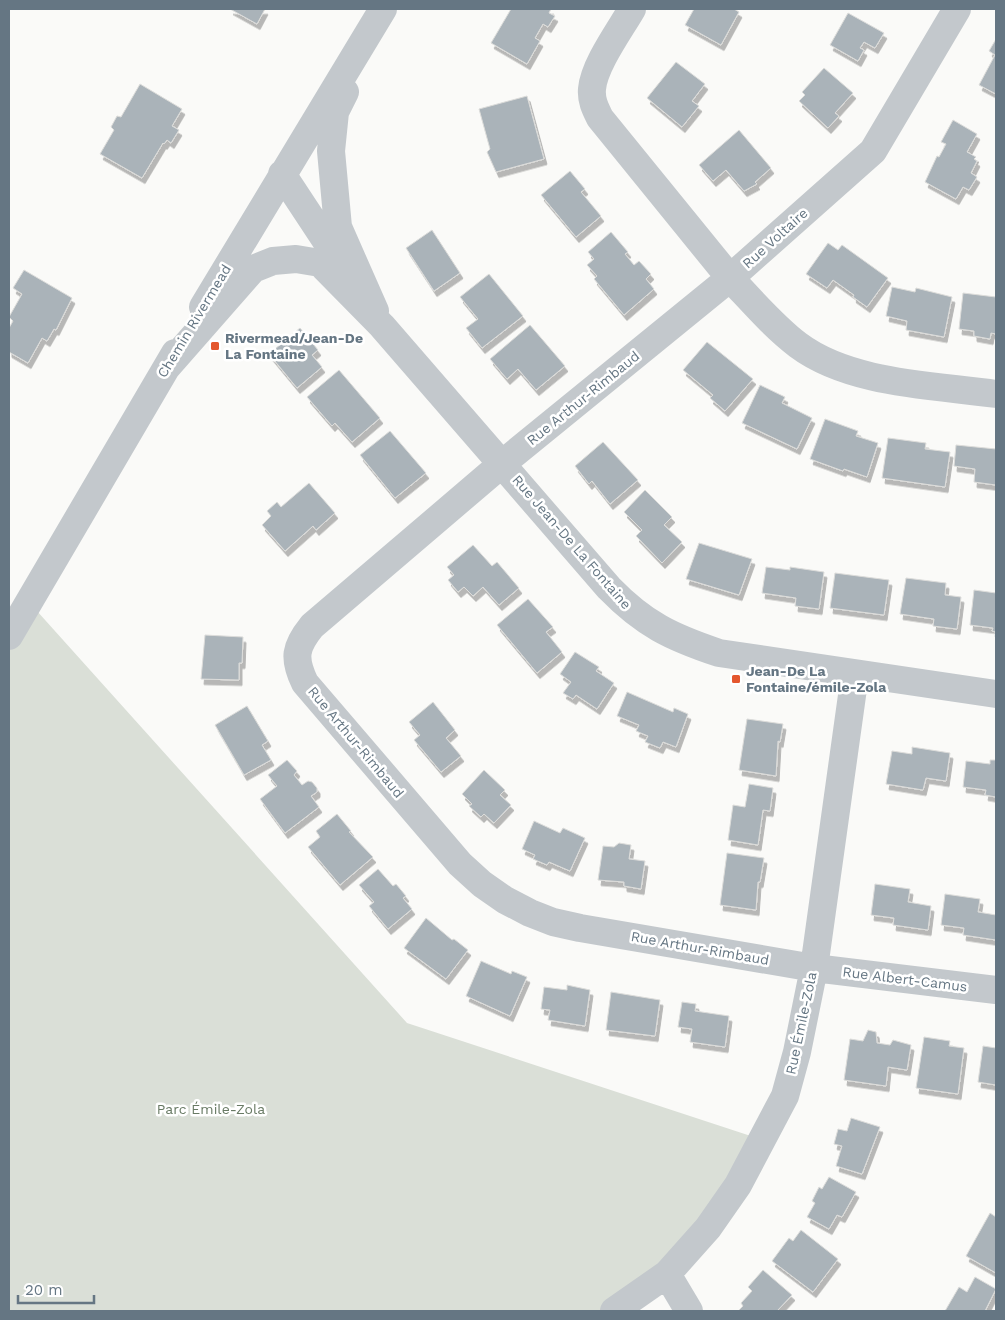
<svg xmlns="http://www.w3.org/2000/svg" width="1005" height="1320" viewBox="0 0 1005 1320" font-family="'Work Sans',sans-serif">
	<style>
		.green { fill: #dadfd7 }
		.building { fill: #aab3b9; stroke: #dcdcda; filter: url(#shadow) }
		.lines { fill: none; stroke-linecap: round; stroke-linejoin: round }
		.minor { stroke: #c3c8cc; stroke-width: 28 }
		.poi-dot { fill: #e4572e; stroke: #fff; stroke-width: 2 }
		.labels { text-anchor: middle; stroke-width: 5; stroke-linejoin: round; paint-order: stroke }
		.street-label { font-size: 14px; fill: #657683; stroke: #fff }
		.poi-label { font-size: 14px; font-weight: bold; fill: #657683; stroke: #fff; text-anchor: start }
		.park-label { font-size: 14px; fill: #687a64; stroke: #fff }
	</style>
	<defs>
		<filter id="shadow"><feDropShadow dx="3" dy="5.5" stdDeviation="0" flood-color="#0004"/></filter>
	</defs>
	<rect width="100%" height="100%" fill="#fafaf8"/>
	<path class="green" d="M28 601 407 1023 763 1140 738 1185 614 1311H9V636Z"/>
	<path class="building" d="M230 9H265L257 24Z
		M511 9H551L549 13 555 16 548 27 543 24 535 38 540 41 527 64 491 43Z
		M694 9H734L739 12 721 45 685 25Z
		M848 13 884 33 875 48 864 42 860 48 864 50 858 61 830 45Z
		M996 39V94L979 85 995 55 989 51Z
		M676 62 705 84 692 101 699 106 682 127 647 98Z
		M824 68 853 93 835 113 839 116 828 128 799 101 805 95 802 92Z
		M140 84 182 109 172 126 179 130 171 143 167 140 164 144 163 143 142 178 100 154 114 130 111 127 117 116 121 117Z
		M527 96 544 159 496 172 487 152 490 149 479 109Z
		M953 120 977 134 967 152 976 157 974 159 977 161 971 173 977 177 969 190 963 187 956 199 925 182 937 156 939 157 946 144 941 142Z
		M739 130 771 168 755 182 757 184 744 191 726 170 713 181 699 165Z
		M570 171 585 189 581 192 601 216 576 237 541 195Z
		M432 230 460 273 434 291 406 248Z
		M611 232 628 252 625 254 634 265 639 261 651 274 646 279 654 289 624 315 594 279 597 276 587 265 594 259 588 252Z
		M828 243 838 250 842 245 888 278 867 307 853 297 854 295 833 280 827 288 806 274Z
		M24 270 72 298 56 330 54 329 47 341 42 338 28 363 9 352V328L13 321 9 317 22 294 13 288Z
		M489 274 523 316 482 348 466 328 478 319 460 297Z
		M892 287 915 292 916 288 952 297 944 337 906 330 907 321 886 316Z
		M963 293 996 297V334L991 333 990 339 974 336V331L959 329Z
		M530 325 565 366 536 390 518 369 507 379 490 359Z
		M300 328 318 350 312 355 322 367 297 388 269 354Z
		M707 342 753 379 725 411 710 398 713 395 683 370Z
		M339 370 380 418 352 442 335 423 332 426 307 397Z
		M760 385 785 397 782 403 812 418 797 449 742 423Z
		M825 419 858 431 856 436 878 443 867 477 844 469 843 471 810 459Z
		M390 431 426 473 395 498 360 455Z
		M888 438 926 443 925 449 950 452 945 487 882 478Z
		M603 442 638 480 610 504 592 481 589 484 575 466Z
		M956 445 996 449V485L974 482 975 469 954 466Z
		M309 483 335 513 316 530 313 526 285 551 262 525 271 516 267 511 277 502 281 507Z
		M645 490 672 517 664 525 682 542 662 563 636 536 642 530 624 512Z
		M699 543 752 559 739 595 686 579Z
		M473 545 492 566 497 562 519 588 499 605 483 587 473 596 464 587 458 592 448 580 454 575 447 567Z
		M766 567 790 570V567L824 572 819 609 795 606 796 598 762 593Z
		M835 573 889 580 884 615 830 608Z
		M906 578 946 583 945 595 961 597 957 629 933 626 934 619 900 614Z
		M974 590 996 593V632L992 631 993 628 970 625Z
		M528 599 553 627 546 632 562 652 537 673 497 625Z
		M205 635 243 637 242 663H239V680L201 679Z
		M575 652 599 667 596 671 614 683 597 709 576 695 573 699 563 693 571 682 560 674Z
		M627 692 673 712 674 708 688 714 676 747 663 742 660 748 645 742 648 736 636 731 639 725 617 716Z
		M433 702 455 730 446 738 461 756 441 772 414 740 420 735 409 722Z
		M247 706 268 741 262 745 271 760 244 775 215 725Z
		M747 719 783 724 780 742 778 741 776 776 739 770Z
		M912 747 950 753 946 781 926 778 923 790 886 784 892 751 912 754Z
		M287 760 297 771 294 775 302 785 308 781 312 782 317 788V792L311 796 319 807 285 833 260 799 277 786 268 775Z
		M990 760H996V797L985 795 986 790 963 787 966 761 990 764Z
		M484 770 505 790 500 795 511 805 494 823 484 814 481 817 469 806 472 804 462 794Z
		M749 784 773 788 770 811 763 810 758 845 728 840 733 805 745 807Z
		M337 814 351 831 349 832 373 857 340 885 308 847 320 837 316 831Z
		M534 821 560 833 563 828 585 838 570 871 549 862 547 865 533 859 535 855 522 849Z
		M619 843 631 845 629 859 645 861 641 889 624 886V882L598 880 603 846 614 847Z
		M727 853 764 858 760 882H758L756 910 720 905Z
		M378 869 393 886 396 884 406 896 403 898 412 909 388 929 369 906 374 902 359 885Z
		M875 884 910 889 908 902 931 906 928 930 893 925 894 918 871 915Z
		M945 894 980 899 978 912 996 915V940L963 935 964 928 941 925Z
		M426 918 452 940 454 939 468 950 446 979 404 948Z
		M481 961 511 974 512 971 527 977 510 1016 466 996Z
		M567 985 590 990 585 1026 548 1020 550 1010 541 1009 544 987 567 990Z
		M611 992 660 1000 655 1036 606 1030Z
		M682 1002 696 1004 695 1011 729 1016 725 1047 690 1042 692 1029 678 1027Z
		M868 1030 876 1032 877 1043 890 1045 893 1040 911 1045 907 1070 888 1067 886 1086 844 1080 850 1039 863 1041Z
		M924 1037 950 1041 949 1046 964 1048 958 1094 916 1088Z
		M983 1046 996 1048V1085L978 1082Z
		M851 1118 880 1127 862 1174 836 1166 842 1146 834 1144 838 1129 847 1131Z
		M829 1177 856 1192 842 1217 837 1215 829 1229 807 1217 815 1203 812 1201 819 1187 822 1189Z
		M990 1213 996 1217V1273L966 1256Z
		M801 1230 838 1259 813 1292 772 1261 789 1238 793 1241Z
		M763 1270 792 1295 777 1311H738L743 1306 741 1303 752 1291 748 1287Z
		M975 1277 996 1289 985 1311H945L959 1287 967 1292Z"/>
	<g class="lines">
		<path class="minor" d="M632 9C620 30 594 65 592 89 591 100 595 108 600 118L730 278 873 151 957 9
			M345 92 335 112 331 151 338 227 375 311
			M282 174 340 262
			M203 307 383 9
			M167 367 253 269 273 261 296 259 320 263 382 326 609 588C644 624 671 637 719 653L996 694
			M996 394C933 385 850 384 798 345 773 326 752 301 730 278L503 463 312 626C295 647 293 658 305 683L460 864 482 884 505 900 530 913 553 922 580 928 814 968 996 990
			M9 636 175 353
			M667 1274 689 1311
			M614 1311 667 1274 708 1228 738 1185 785 1096 797 1052 814 968 855 674"/>
	</g>
	<g class="poi-dot">
		<rect x="210" y="341" width="10" height="10" rx="2.5"/>
		<rect x="731" y="674" width="10" height="10" rx="2.5"/>
	</g>
	<g class="labels">
		<g class="street-label">
			<text transform="translate(775 238) rotate(-42)" y="5">Rue Voltaire</text>
			<text transform="translate(194 321) rotate(-59)" y="5">Chemin Rivermead</text>
			<text transform="translate(583 398) rotate(-39)" y="5">Rue Arthur-Rimbaud</text>
			<text transform="translate(572 542) rotate(49)" y="5">Rue Jean-De La Fontaine</text>
			<text transform="translate(356 742) rotate(50)" y="5">Rue Arthur-Rimbaud</text>
			<text transform="translate(700 948) rotate(10)" y="5">Rue Arthur-Rimbaud</text>
			<text transform="translate(905 979) rotate(7)" y="5">Rue Albert-Camus</text>
			<text transform="translate(801 1023) rotate(-78)" y="5">Rue Émile-Zola</text>
		</g>
		<g class="poi-label">
			<text x="225" y="343">Rivermead/Jean-De<tspan x="225" dy="16">La Fontaine</tspan></text>
			<text x="746" y="676">Jean-De La<tspan x="746" dy="16">Fontaine/émile-Zola</tspan></text>
		</g>
		<g class="park-label">
			<text x="211" y="1114">Parc Émile-Zola</text>
		</g>
	</g>
	<rect width="1005" height="1320" fill="none" stroke="#657683" stroke-width="20"/>
	<path d="M18 1295v8h76v-8" fill="none" stroke="#657683" stroke-width="2.5"/>
	<text x="25" y="1295" font-size="15" fill="#657683" stroke="#ffffff" stroke-width="4" paint-order="stroke">20 m</text>
</svg>
